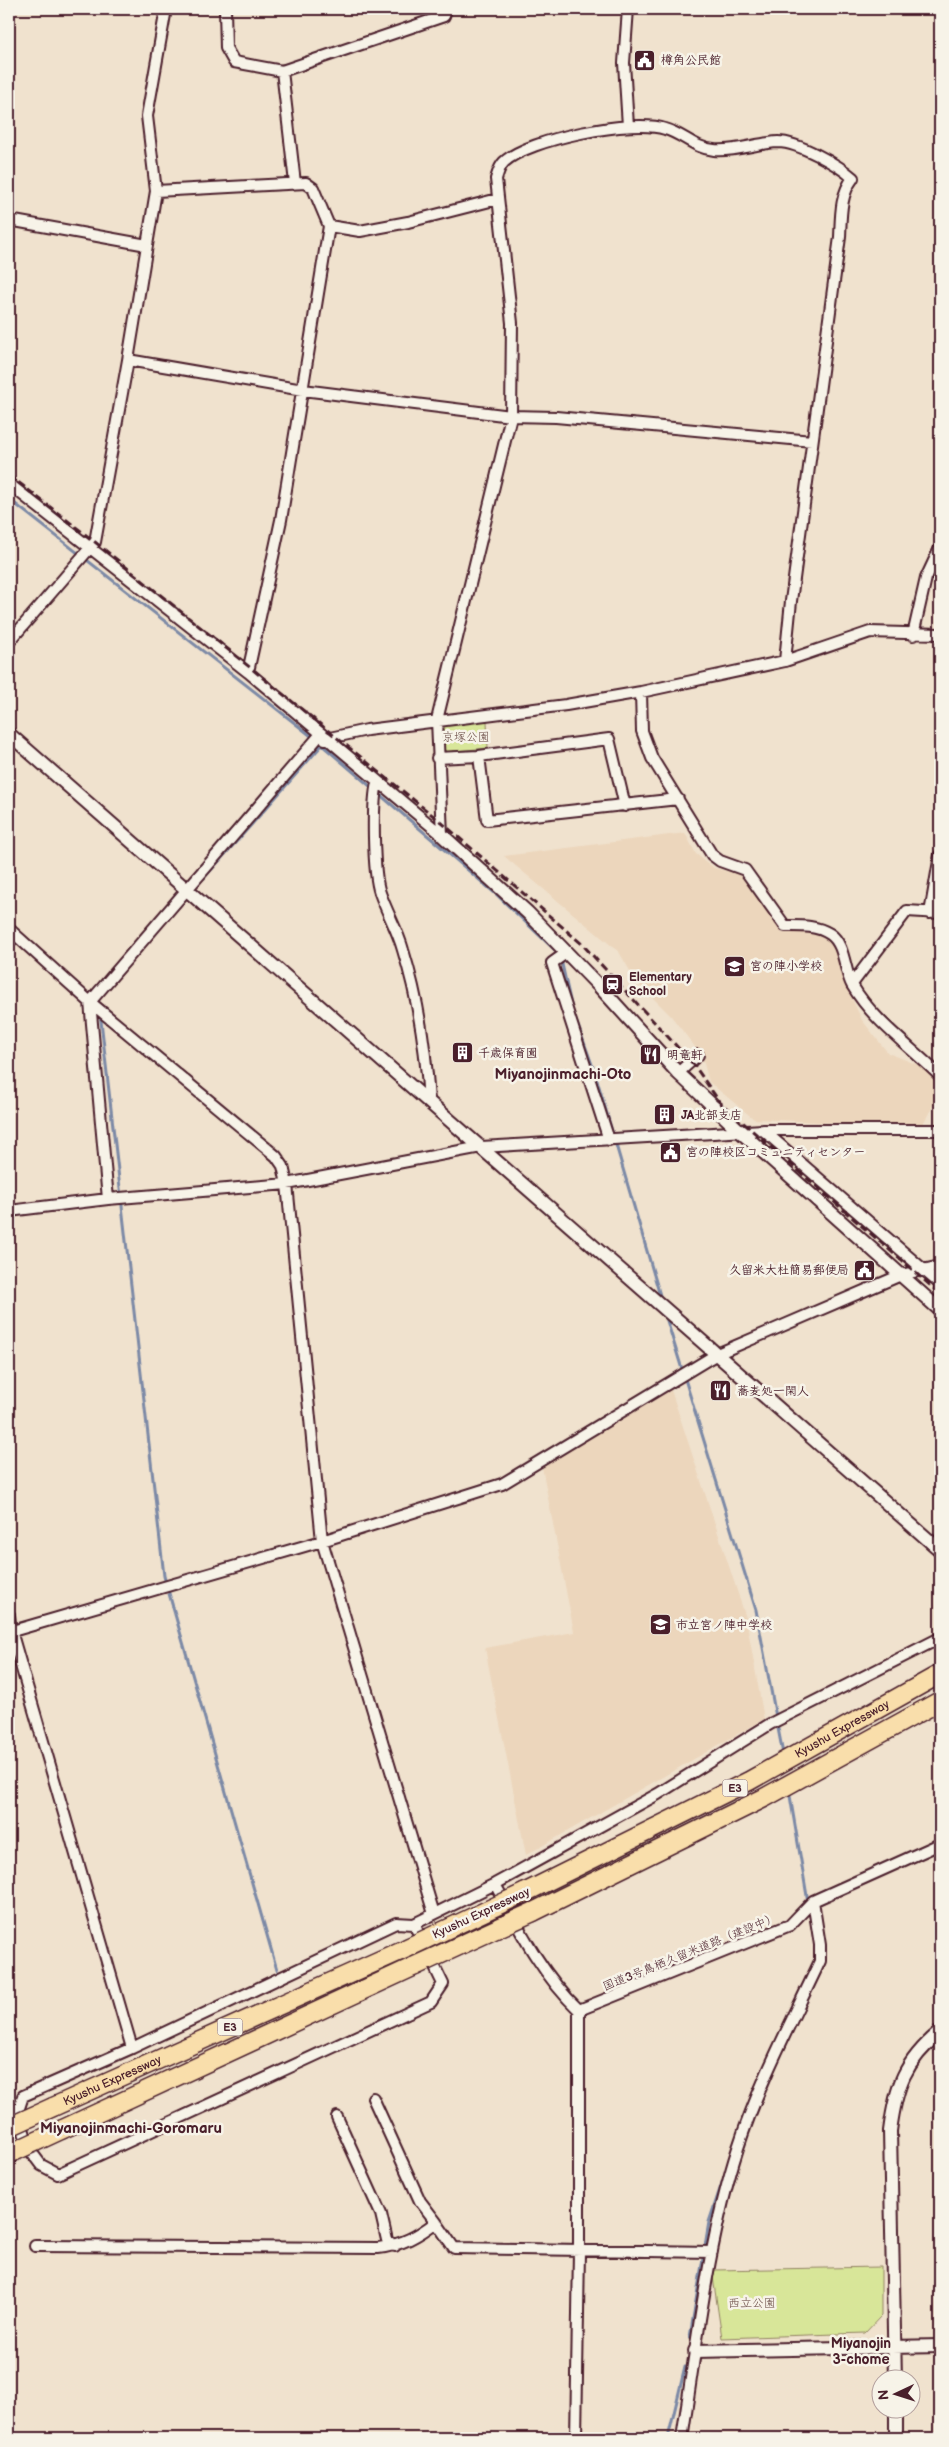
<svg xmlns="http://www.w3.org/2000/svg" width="949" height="2447" viewBox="0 0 949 2447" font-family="'Balsamiq Sans','Klee One',sans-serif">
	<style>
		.built { fill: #ecd6bc }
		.green { fill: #d8e699; stroke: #918262 }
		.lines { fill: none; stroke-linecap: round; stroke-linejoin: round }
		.stream { stroke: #7b89a6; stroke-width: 3 }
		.minor-casing { stroke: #4a1f2b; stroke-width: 14 }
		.tertiary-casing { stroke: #4a1f2b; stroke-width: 16 }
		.motorway-casing { stroke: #4a1f2b; stroke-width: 21 }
		.minor { stroke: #f7f3e8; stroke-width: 10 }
		.tertiary { stroke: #f7f3e8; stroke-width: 12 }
		.motorway { stroke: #f9deab; stroke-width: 18 }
		.rail { stroke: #4a1f2b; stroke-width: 3; stroke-dasharray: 8 4; stroke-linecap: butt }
		.motorway-bridge-casing { stroke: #4a1f2b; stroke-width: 21; stroke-linecap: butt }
		.motorway-bridge { stroke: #f9deab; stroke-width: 18 }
		.labels { text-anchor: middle; stroke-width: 5; stroke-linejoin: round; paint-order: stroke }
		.shield { fill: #f7f3e8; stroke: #7e5f64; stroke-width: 1 }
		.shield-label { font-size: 11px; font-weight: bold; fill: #4a1f2b }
		.poi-label { font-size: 12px; font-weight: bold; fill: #4a1f2b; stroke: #f7f3e8; text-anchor: start }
		.park-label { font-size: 12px; fill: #664741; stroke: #f7f3e8 }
		.street-label { font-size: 12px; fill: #4a1f2b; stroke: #f7f3e8 }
		.neighbourhood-label { font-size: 14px; font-weight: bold; fill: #4a1f2b; stroke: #f7f3e8 }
		.quarter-label { font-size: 15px; font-weight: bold; fill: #4a1f2b; stroke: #f7f3e8 }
	</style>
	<rect width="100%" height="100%" fill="#f0e2ce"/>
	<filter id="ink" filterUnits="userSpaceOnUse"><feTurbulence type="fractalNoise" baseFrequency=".02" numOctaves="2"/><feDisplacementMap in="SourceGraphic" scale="10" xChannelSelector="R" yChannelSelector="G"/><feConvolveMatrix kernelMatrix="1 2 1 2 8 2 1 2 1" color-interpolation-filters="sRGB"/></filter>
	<g filter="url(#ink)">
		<path class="built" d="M685 833 696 854 714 868 739 874 756 893 782 933 805 932 825 937 834 944 845 984 862 1020 888 1053 926 1068 940 1087V1094L921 1127 754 1119 709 1082 702 1056 671 1016 636 981 619 952 504 856Z
			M671 1390 746 1618 764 1719 526 1855 485 1648 574 1632 542 1467Z"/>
		<path class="green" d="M487 721 488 748 444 752V725Z
			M881 2267V2316L865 2333 722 2338 713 2277 715 2270Z"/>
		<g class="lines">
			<path class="stream" d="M9 499 315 739
				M204 878 322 745 496 894 560 955 572 1009 595 1073 661 1299
				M100 1012 164 1576 277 1970
				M665 1314 756 1610 776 1717
				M777 1723 783 1754
				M789 1790 808 1902
				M809 1908 816 1951
				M745 2113 767 2061
				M690 2337 709 2222 726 2171
				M668 2438 685 2367"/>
			<defs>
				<path id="minor" d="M225 9 226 48 234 62 282 71 444 16 446 9
					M628 9 624 63 628 126
					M282 71 295 183
					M156 191 306 183 313 188 329 226 281 520 248 672
					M9 220 147 245
					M329 226 360 231 408 222 498 199
					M128 360 303 390 511 416 556 417 812 441
					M9 484 248 672 442 835
					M913 635 926 578 940 548
					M9 642 95 542 128 360 156 191 147 116 166 9
					M641 692 642 731 652 758 712 855 720 861 745 870 785 926C800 926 816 925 830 934 845 944 844 970 852 985 873 1021 911 1047 940 1076
					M325 739 367 730 566 705 641 692 785 661 870 632 940 634
					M479 756 487 820 678 799
					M437 758 479 756 609 739 625 806
					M377 783C372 804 373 873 380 893 387 913 398 931 403 950 418 998 426 1051 429 1101
					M442 835 437 720 511 416 512 323 496 179C498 173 499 167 504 162 528 139 634 118 665 129 683 134 694 148 714 150 735 152 757 143 778 142 798 142 839 165 853 178 840 195 841 216 840 237L791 601 785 661
					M930 913 940 855
					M9 929 90 1002 276 1156 283 1166 287 1184 322 1541 434 1914
					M566 953 552 963 609 1140
					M852 984 907 911 940 913
					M678 1073 698 1055
					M763 1130 940 1284
					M108 1199 90 1002 320 735
					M9 1211 108 1199 287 1184 481 1147 763 1130H940
					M9 1615 11 1631 132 2048
					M9 1632 322 1541 502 1484 717 1354 901 1275 940 1266
					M495 1884C519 1929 542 1975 579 2010V2251L576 2438
					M414 1924 443 1984 431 2002 58 2174 41 2165 29 2149 18 2111 23 2096 132 2048 396 1923 414 1924 495 1884 658 1794 770 1724 940 1638
					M579 2010 790 1925 813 1901 940 1844
					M337 2117 381 2214 387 2240 395 2246
					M436 2222 454 2248 712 2252
					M35 2246 378 2248C402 2245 418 2236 436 2222L420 2201 373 2098
					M682 2438C697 2343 708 2241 738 2148 759 2083 791 2023 820 1961V1945L813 1901"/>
				<path id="tertiary" d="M9 734 940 1550
					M442 835 528 913 599 986 678 1073 742 1133 940 1310
					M695 2351 940 2346
					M895 2380 890 2131C896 2086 904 2062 940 2032
					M896 2410V2438"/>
				<g id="motorway">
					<path id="s1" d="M524 1893 749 1781 940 1674"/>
					<path d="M533 1912 764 1798 940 1701"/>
					<path id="s2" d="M53 2107 407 1948"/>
					<path d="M63 2129 415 1966"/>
				</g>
			</defs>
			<use href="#minor" class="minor-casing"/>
			<use href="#tertiary" class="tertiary-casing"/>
			<use href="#motorway" class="motorway-casing"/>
			<use href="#minor" class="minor"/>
			<use href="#tertiary" class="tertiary"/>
			<use href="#motorway" class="motorway"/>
			<path class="rail" d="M9 475 95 542 441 822 582 944 694 1065 721 1104
				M716 1099 940 1294"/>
			<defs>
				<path id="motorway-bridge" d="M407 1948 524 1893
					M415 1966 533 1912
					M9 2127 53 2107
					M9 2154 63 2129"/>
			</defs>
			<use href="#motorway-bridge" class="motorway-bridge-casing"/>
			<use href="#motorway-bridge" class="motorway-bridge"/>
		</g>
	</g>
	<defs>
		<symbol id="civic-square" viewBox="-11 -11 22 22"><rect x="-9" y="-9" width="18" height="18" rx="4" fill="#4a1f2b" stroke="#f7f3e8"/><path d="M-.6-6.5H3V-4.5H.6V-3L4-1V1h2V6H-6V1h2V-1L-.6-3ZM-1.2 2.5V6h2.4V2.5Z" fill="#fff"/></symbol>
		<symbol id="school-square" viewBox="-11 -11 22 22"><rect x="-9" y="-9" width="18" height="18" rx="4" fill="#4a1f2b" stroke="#f7f3e8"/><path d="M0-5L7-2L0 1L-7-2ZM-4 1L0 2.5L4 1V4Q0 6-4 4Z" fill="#fff"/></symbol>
		<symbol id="station-square" viewBox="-11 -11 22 22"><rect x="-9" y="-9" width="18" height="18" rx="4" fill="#4a1f2b" stroke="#f7f3e8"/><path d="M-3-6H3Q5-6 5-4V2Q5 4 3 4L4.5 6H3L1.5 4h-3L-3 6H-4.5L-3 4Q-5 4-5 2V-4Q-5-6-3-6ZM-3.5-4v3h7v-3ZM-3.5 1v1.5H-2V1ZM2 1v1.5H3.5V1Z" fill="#fff"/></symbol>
		<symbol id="building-square" viewBox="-11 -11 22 22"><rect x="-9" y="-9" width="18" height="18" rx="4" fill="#4a1f2b" stroke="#f7f3e8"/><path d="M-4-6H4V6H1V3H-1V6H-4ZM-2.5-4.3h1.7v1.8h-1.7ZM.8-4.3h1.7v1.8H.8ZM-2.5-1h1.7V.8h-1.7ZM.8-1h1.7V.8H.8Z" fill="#fff"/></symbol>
		<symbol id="restaurant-square" viewBox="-11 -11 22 22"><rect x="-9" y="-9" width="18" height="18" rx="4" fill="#4a1f2b" stroke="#f7f3e8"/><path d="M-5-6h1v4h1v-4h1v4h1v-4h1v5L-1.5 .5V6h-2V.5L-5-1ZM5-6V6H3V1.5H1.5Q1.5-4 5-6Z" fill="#fff"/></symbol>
	</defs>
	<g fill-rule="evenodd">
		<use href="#civic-square" x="632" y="48" width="25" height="25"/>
		<use href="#school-square" x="722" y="954" width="25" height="25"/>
		<use href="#station-square" x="600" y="972" width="25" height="25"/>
		<use href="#building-square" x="450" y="1040" width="25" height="25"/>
		<use href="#restaurant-square" x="638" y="1042" width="25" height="25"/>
		<use href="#building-square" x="652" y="1102" width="25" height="25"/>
		<use href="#civic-square" x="658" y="1140" width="25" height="25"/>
		<use href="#civic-square" x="852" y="1258" width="25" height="25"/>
		<use href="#restaurant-square" x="708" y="1378" width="25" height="25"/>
		<use href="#school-square" x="648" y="1612" width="25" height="25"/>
	</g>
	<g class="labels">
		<g class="shield">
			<rect x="722.5" y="1779.5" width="25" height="17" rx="4"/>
			<rect x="217.5" y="2018.5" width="25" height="17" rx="4"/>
		</g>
		<g class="shield-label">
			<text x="735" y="1792">E3</text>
			<text x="230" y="2031">E3</text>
		</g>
		<g class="poi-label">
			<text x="661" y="64">樽角公民館</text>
			<text x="750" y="970">宮の陣小学校</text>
			<text x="629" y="981">Elementary<tspan x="629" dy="14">School</tspan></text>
			<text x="478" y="1057">千歳保育園</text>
			<text x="667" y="1059">明竜軒</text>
			<text x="681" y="1119">JA北部支店</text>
			<text x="686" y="1156">宮の陣校区コミュニティセンター</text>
			<text x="849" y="1274" text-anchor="end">久留米大杜簡易郵便局</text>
			<text x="737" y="1395">蕎麦処一閑人</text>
			<text x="676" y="1629">市立宮ノ陣中学校</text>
		</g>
		<g class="park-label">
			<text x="466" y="741">京塚公園</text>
			<text x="752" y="2307">西立公園</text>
		</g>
		<g class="street-label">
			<text dy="4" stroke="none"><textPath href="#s1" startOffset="358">Kyushu Expressway</textPath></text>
			<text transform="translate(481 1913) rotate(-25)" y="4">Kyushu Expressway</text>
			<text transform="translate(690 1952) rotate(-22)" y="4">国道3号鳥栖久留米道路（建設中）</text>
			<text dy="4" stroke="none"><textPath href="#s2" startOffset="65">Kyushu Expressway</textPath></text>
		</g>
		<g class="neighbourhood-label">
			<text x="861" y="2348">Miyanojin<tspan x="861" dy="16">3-chome</tspan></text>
		</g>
		<g class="quarter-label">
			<text x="563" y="1079">Miyanojinmachi-Oto</text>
			<text x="131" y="2133">Miyanojinmachi-Goromaru</text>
		</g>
	</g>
	<rect width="949" height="2447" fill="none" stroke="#f7f3e8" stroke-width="30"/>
	<rect x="15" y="15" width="919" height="2417" fill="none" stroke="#4a1f2b" stroke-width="2" filter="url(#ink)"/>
	<g transform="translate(896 2394) rotate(266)"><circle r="24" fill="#f7f3e8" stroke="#b29e9c"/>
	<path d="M0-4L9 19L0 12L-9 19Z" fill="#4a1f2b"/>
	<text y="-8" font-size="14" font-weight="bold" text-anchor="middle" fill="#4a1f2b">N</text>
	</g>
</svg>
